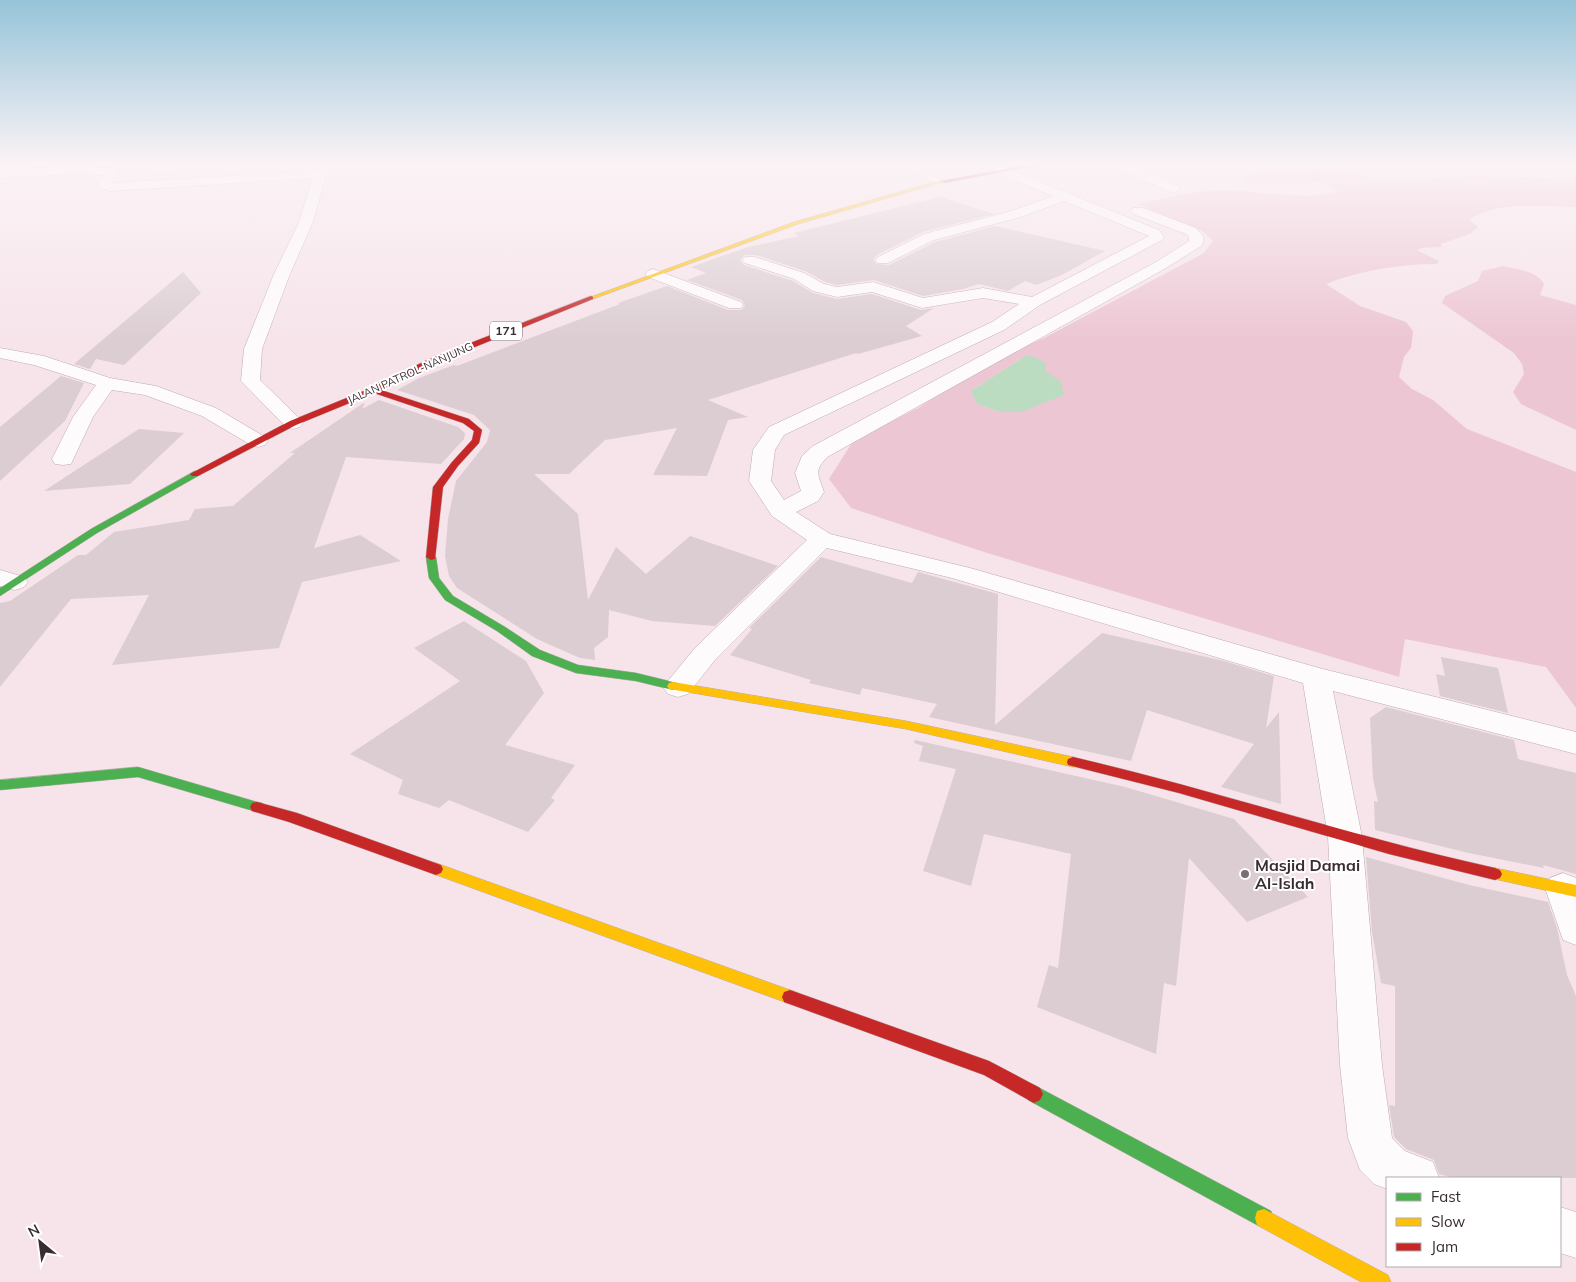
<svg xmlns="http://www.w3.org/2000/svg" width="1576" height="1282" viewBox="0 0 1576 1282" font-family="Mulish,sans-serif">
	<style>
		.green { fill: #ecc6d3; fill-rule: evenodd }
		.water { fill: #bcdcc2 }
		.building { fill: #dbcdd2 }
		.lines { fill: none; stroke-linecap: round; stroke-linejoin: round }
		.lane-casing { stroke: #bbacb1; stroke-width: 1 }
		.street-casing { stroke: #bbacb1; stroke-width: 1 }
		.fast-casing { stroke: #bbacb1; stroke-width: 1 }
		.slow-casing { stroke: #bbacb1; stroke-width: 1 }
		.jam-casing { stroke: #bbacb1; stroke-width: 1 }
		.lane { fill: #fefbfc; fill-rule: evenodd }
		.street { fill: #fefbfc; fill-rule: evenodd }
		.fast { fill: #4caf50; fill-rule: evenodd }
		.slow { fill: #ffc107; fill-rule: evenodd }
		.jam { fill: #c62828; fill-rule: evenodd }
		.poi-dot { fill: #7c6d72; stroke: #fff; stroke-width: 2 }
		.labels { text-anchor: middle; stroke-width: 4; stroke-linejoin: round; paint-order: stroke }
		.far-street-label { font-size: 11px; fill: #3a2d32; stroke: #fff }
		.shield { fill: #fff; stroke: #756c70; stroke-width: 1 }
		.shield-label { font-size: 12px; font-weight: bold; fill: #3a2d32 }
		.near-poi-label { font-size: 16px; font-weight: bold; fill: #3a2d32; stroke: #fff; text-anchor: start }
	</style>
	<rect width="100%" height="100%" fill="#f6e4ea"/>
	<path class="green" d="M1316 168 1345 169 1377 181 1475 176 1576 179V207C1544 206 1495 201 1469 220L1478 227 1470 234 1441 244 1442 247 1422 248 1417 250 1439 261 1437 264C1399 264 1362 270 1326 284L1360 306 1406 322 1413 331 1411 348 1404 357 1399 377 1412 389 1433 400 1467 429 1576 472V708L1546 667 1405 639 1399 677 984 552 851 508 829 479 853 441 918 408 967 377 1028 345 1044 338 1204 253 1213 241 1202 231 1137 204C1164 199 1193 191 1220 190 1250 189 1314 203 1339 190L1320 182 1249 184 1242 179C1254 169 1299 169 1316 168ZM1025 356 1046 363V371L1000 412 978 404 971 391Z
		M1503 266C1519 270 1535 270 1544 284L1540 295 1576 305V430L1521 404 1513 392 1524 374 1522 364 1514 353 1442 303 1445 296 1478 281 1482 271Z"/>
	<path class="water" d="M1025 356H1032L1046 363V371L1061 382 1064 395 1021 412H1000L977 404 971 391Z"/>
	<path class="building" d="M940 197 994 214 923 232 877 255 873 260 877 264 889 265 935 242 995 226 1105 251 1062 275 1036 285 1025 281 1008 291 979 284 963 289 923 296 874 280 837 285 825 282 805 271 756 255H745L740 260 744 265 793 281 813 293 837 299 872 294 921 310 934 308 906 326 922 336 858 354 856 353 708 400 748 417 728 420 707 476 653 475 677 428 605 440 569 474H534L578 514 588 600 616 547 646 574 690 536 778 566 715 626 652 621 609 610 608 637 594 648 595 660 580 658 537 639 457 588 449 576 445 556 448 519 456 481 487 442 490 430 474 415 397 390 419 378 454 365 457 366 620 304 618 303 667 286 728 310H741L745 306 742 300 687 280 706 273 691 267 748 247 799 236 794 233Z
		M183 272 201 293 124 365 96 359 90 369 74 364Z
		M61 376 84 383 65 421 0 481V427Z
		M379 400 458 427 465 433 464 439 441 464 346 457 314 548 360 535 401 561 302 582 279 648 112 665 149 595 71 599 0 687V603L10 601 78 555H86L114 532 189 520 195 509 233 506 295 453H290L362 404 365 403 362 409Z
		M139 429 184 433 130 484 44 491Z
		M821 557 912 583 918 572 998 594 995 725 1102 633 1224 661 1274 676 1266 728 1279 712 1281 804 1221 787 1254 744 1147 710 1131 761 929 717 937 704 862 688 860 695 809 683 811 680 730 655 752 629 749 628Z
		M464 621 526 661 544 693 505 745 575 765 551 798 555 800 528 832 449 800 439 808 398 794 403 780 350 754 460 681 414 648Z
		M1441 657 1498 668 1508 713 1440 696 1436 674 1445 676Z
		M1386 707 1514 740 1518 759 1576 773V874L1543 865 1544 868 1469 853 1375 830 1374 801 1378 802 1373 779 1370 718Z
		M915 740 1125 787 1234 819 1308 897 1247 922 1189 858 1176 986 1164 983 1156 1054 1037 1007 1049 965 1058 968 1071 854 984 834 971 886 923 871 956 769 919 761 923 746 914 743Z
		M1366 857 1469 885 1548 902 1557 928 1567 975 1576 996V1178H1454L1439 1174 1434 1160 1406 1149 1394 1137 1389 1105 1395 1106V986L1381 983 1372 932Z"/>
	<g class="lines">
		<defs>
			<path id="lane" d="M899 162H908L943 182 936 184Z"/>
			<path id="street" d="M88 162H104L102 165 94 167 117 169 119 174 112 183 317 171 327 162H339L326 175 313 222 290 274 262 349 260 380 300 419 303 423 300 427 293 429 286 427 241 381 244 349 274 274 299 222 313 178 110 191 99 187 97 184 105 175 75 174 0 178V170L74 166Z
				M143 162H156L154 164 181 163 187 167C180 174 145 173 138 166Z
				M1108 162H1123L1178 186 1180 189 1174 193 1170 192 1110 165Z
				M1001 166 1159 230 1164 237 1162 240 1040 305 1004 330 784 435 775 450 771 481 784 500 801 491 795 473 802 456 813 446 1156 262 1189 241V237L1186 234 1133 214 1131 211 1133 208H1143L1196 228 1203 236V243L1201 246 1166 268 829 456C813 470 818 474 824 492L818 501 796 512 830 534 970 568 1319 668 1576 732V754L1333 691 1362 837 1382 1065 1392 1138 1405 1151 1433 1162 1439 1178H1387V1189L1374 1184 1360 1170 1348 1138 1340 1065 1328 837 1303 683 952 578 827 548 715 660 688 694 678 697 668 694 663 687 695 648 807 540 772 516 749 481 753 450 769 427 992 322 1019 304 983 298 922 308 872 292 837 297 813 291 794 279 745 263 742 260 745 257H755L804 273 824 284 837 287 873 282 923 298 983 288 1032 297 1149 236 1064 201 1021 217 934 240 888 263H878L875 260 878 257 924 234 1011 211 1053 196 997 173 995 170 997 167Z
				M653 269 741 302 743 305 741 308H729L648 277 645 274 648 271Z
				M0 348 44 356 110 378 156 386 216 408 265 437 268 441 265 445 258 447 251 445 202 416 145 395 112 390 93 417 71 464 63 465 55 464 52 459 73 417 96 385 34 365 0 358Z
				M0 570 24 577 28 582 24 587 15 590 0 586Z
				M1563 873 1576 878V945L1563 940 1545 888 1550 878Z
				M1560 1207 1576 1212V1258L1560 1253Z"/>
			<path id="fast" d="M195 471 198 472V476L97 533 0 596V588L91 529Z
				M431 554 436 557 439 578 453 596 505 627 540 650 578 665 636 673 677 683 679 686 673 690 636 681 576 673 532 656 497 631 445 600 429 578 426 557Z
				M138 767 257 802 262 803 264 807 262 811 257 812 138 777 0 790V780Z
				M1034 1085 1271 1211 1273 1218 1271 1225 1264 1227 1257 1225 1028 1100 1025 1094 1028 1088Z"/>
			<path id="slow" d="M942 180 947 181 798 224 593 299 588 298 794 222Z
				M673 682 906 721 1073 757 1078 759 1079 762 1078 765 1073 767 906 729 669 689 667 686 669 683Z
				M436 863 790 990 796 992 798 997 796 1002 790 1004 431 873 429 869 431 865Z
				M1495 868 1576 885V897L1490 878 1488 874 1490 870Z
				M1264 1209 1388 1275 1391 1282H1361L1257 1225 1255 1218 1257 1211Z"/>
			<path id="jam" d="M1045 162H1053L944 183 941 181Z
				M591 296 593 297V299L433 364 381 390 469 419 482 430 479 443 458 466 443 487 435 559 431 560 426 557 433 487 452 462 472 440 474 431 463 423 374 393 296 425 198 476H192L190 474 290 421 371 388 427 360Z
				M1073 757C1215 790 1353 837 1495 868L1500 870 1502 874 1500 878 1495 880 1389 854 1179 793 1068 765 1067 762 1068 759Z
				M257 802 297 813 441 865 443 869 441 873 436 875 289 822 252 811 250 807 252 803Z
				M790 990 989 1061 1040 1088 1043 1094 1040 1100 1034 1103 984 1075 784 1002 782 997 784 992Z"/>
		</defs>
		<use href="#lane" class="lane-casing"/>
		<use href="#street" class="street-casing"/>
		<use href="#fast" class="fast-casing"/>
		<use href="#slow" class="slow-casing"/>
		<use href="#jam" class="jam-casing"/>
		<use href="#lane" class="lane"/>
		<use href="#street" class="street"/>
		<use href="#fast" class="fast"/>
		<use href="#slow" class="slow"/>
		<use href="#jam" class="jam"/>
	</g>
	<linearGradient id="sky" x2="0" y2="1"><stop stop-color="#96c4d9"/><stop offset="0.48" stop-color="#fbf3f6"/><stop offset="1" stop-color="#fbf3f6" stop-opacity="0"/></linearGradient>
	<rect width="1576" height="341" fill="url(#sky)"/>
	<circle class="poi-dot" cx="1245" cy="874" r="5"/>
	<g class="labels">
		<g class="far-street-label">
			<text transform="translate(410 373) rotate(-24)" y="4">JALAN PATROL-NANJUNG</text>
		</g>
		<rect class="shield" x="490" y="321.5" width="32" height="19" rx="4"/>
		<g class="shield-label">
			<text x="506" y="335">171</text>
		</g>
		<g class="near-poi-label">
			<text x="1255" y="871">Masjid Damai<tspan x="1255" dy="18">Al-Islah</tspan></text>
		</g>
	</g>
	<rect x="1386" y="1177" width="175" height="90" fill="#ffffff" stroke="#b0abad"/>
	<rect x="1396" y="1193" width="25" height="8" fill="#4caf50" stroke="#b0abad"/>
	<text x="1431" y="1202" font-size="15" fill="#3a2d32">Fast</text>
	<rect x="1396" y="1218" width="25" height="8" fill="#ffc107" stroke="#b0abad"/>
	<text x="1431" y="1227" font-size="15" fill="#3a2d32">Slow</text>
	<rect x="1396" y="1243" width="25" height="8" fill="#c62828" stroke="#b0abad"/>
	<text x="1431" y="1252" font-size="15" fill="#3a2d32">Jam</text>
	<g transform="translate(40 1242) rotate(331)" stroke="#ffffff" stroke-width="4" paint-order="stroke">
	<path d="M0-4L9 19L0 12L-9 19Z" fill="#3a2d32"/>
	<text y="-8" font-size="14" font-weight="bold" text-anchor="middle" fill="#3a2d32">N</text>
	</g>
</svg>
